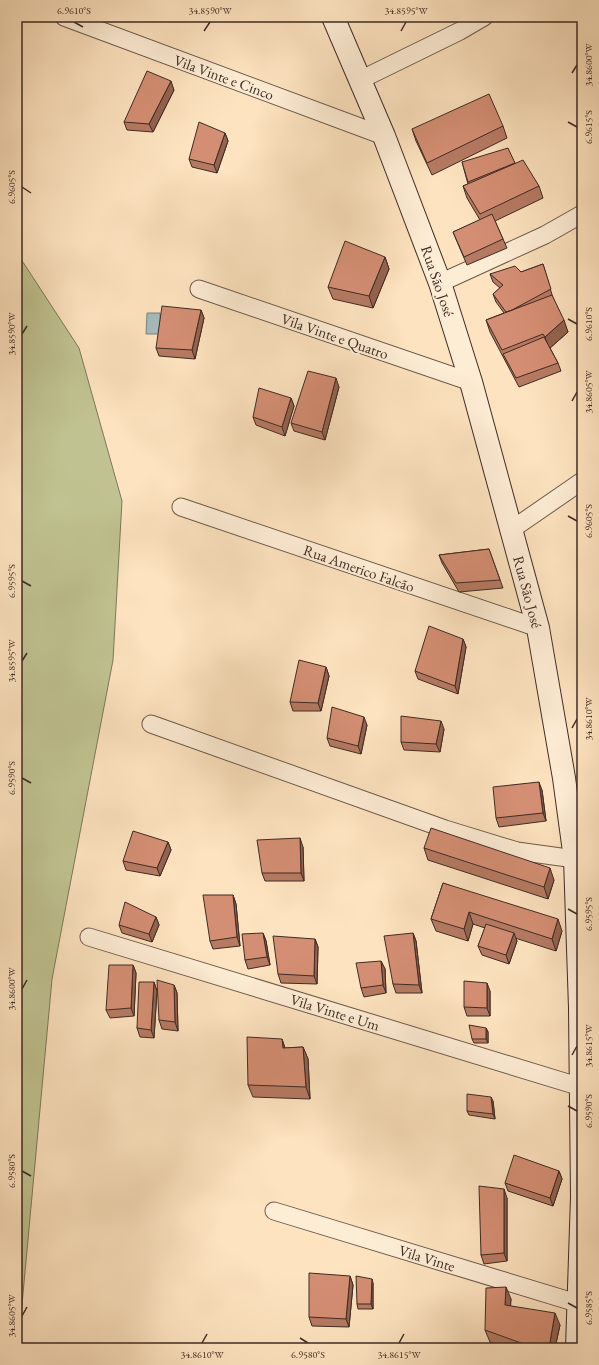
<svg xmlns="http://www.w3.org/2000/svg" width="599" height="1365" viewBox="0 0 599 1365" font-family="'EB Garamond',serif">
  <rect width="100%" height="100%" fill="#fde3bf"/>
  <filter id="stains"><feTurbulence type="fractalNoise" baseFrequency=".005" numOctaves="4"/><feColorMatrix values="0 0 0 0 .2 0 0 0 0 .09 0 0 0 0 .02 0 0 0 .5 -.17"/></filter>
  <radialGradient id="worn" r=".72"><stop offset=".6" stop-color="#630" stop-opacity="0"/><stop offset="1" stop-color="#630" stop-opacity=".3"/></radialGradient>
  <path fill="#c0c391" stroke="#80775a" d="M 17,253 L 79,348 L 122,501 L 113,660 L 52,979 L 18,1348 L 17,1348 Z"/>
  <path fill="#a4bbbc" stroke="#7c817f" d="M 147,313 L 160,313 L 160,334 L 146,334 Z"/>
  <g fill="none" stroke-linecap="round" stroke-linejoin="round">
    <defs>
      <path id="minor" d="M 64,17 L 384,136
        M 360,80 L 460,31 L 484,17
        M 440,283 L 545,235 L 582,214
        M 199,289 L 471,382
        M 181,507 L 538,628
        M 511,530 L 582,481
        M 151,724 L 445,829 L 517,851 L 575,859
        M 89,937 L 581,1087
        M 274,1211 L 580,1304"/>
      <path id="secondary" d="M 333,17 L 384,136 L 440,283 L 471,382 L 538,628 L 564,778 L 575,859 L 580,1008 L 582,1196
        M 577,1348 L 582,1197"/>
    </defs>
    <use href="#minor" stroke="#6e594b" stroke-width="19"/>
    <use href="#secondary" stroke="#3f2b24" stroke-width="24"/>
    <use href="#minor" stroke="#feedd5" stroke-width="17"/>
    <use href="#secondary" stroke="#feedd5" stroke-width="22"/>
  </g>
  <path fill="#b67a63" stroke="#3f2b24" d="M 174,90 L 153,132 L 127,130 L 124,122 Z
    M 503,126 L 507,138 L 432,175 L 416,141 L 412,129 Z
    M 225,133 L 228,141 L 217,173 L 192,167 L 189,159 Z
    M 462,162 L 515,163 L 539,186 L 543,198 L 495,221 L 507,248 L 467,265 L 453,232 L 480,220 L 467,198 L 463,186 L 468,184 Z
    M 385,257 L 389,269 L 373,308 L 333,299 L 328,287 Z
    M 543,264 L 553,298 L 568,332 L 550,348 L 558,363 L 561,371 L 519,387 L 490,332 L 486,320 L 504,313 L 496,302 L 493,294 L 500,288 L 493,282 L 490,274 L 521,272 Z
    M 201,310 L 204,318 L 195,359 L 159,356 L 156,348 Z
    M 339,387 L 325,440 L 294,431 L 291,423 Z
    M 291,398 L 294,406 L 285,436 L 256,425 L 253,417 Z
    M 489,549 L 503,588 L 459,592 L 442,563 L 439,555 Z
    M 463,639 L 466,647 L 458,694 L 418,679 L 415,671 Z
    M 326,667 L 329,676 L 321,711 L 293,711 L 290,702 Z
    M 367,725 L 361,754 L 330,746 L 327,738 Z
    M 444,729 L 440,752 L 404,750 L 401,742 Z
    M 542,790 L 546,821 L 499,827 L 496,818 Z
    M 168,842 L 171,850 L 160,876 L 126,870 L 123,861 Z
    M 303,847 L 304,881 L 265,881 L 262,873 Z
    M 424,848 L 554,880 L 548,899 L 428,860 Z
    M 443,883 L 562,931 L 556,951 L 515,938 L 517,941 L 509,964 L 482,955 L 478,946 L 485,928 L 473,924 L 468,941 L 436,931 L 431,919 Z
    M 233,895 L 236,904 L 240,946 L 213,949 L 210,941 Z
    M 156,917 L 159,925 L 152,942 L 122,933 L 119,925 Z
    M 263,933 L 266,941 L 270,965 L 248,969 L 245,960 Z
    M 413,933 L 416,941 L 422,993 L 396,993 L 393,984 Z
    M 315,939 L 318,947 L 317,984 L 281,983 L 278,974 Z
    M 381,961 L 385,969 L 386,993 L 364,997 L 361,988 Z
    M 133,965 L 136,973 L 134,1016 L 110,1018 L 106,1010 Z
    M 154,982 L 157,991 L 154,1038 L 140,1037 L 137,1028 Z
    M 174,985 L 177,993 L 178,1031 L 162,1029 L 159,1020 Z
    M 490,991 L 490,1016 L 467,1016 L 464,1007 Z
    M 486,1028 L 488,1032 L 488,1043 L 474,1043 L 472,1039 Z
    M 282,1039 L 285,1048 L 303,1047 L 308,1059 L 310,1099 L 253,1097 L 248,1085 Z
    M 493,1101 L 495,1119 L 469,1115 L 467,1111 Z
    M 559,1171 L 562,1179 L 553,1206 L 508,1191 L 505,1183 Z
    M 507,1198 L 507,1261 L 484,1264 L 481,1255 Z
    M 350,1276 L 353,1285 L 349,1327 L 312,1326 L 309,1317 Z
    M 373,1283 L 373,1309 L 358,1309 L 357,1304 Z
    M 511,1299 L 510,1306 L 560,1325 L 555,1348 L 507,1348 L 490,1342 L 485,1330 Z"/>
  <path fill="#946350" stroke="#3f2b24" d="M 171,81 L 174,90 L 153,132 L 149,124 Z
    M 225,133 L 228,141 L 217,173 L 214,165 Z
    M 385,257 L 389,269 L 373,308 L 369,296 Z
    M 201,310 L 204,318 L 195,359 L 192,350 Z
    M 564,320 L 568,332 L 549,349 L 545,337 Z
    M 336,378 L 339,387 L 325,440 L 322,432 Z
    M 291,398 L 294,406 L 285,436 L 282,427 Z
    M 463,639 L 466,647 L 458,694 L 455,686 Z
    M 326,667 L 329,676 L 321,711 L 318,703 Z
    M 364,717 L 367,725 L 361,754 L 358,746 Z
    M 441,721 L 444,729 L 440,752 L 436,744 Z
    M 539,782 L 542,790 L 546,821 L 543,813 Z
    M 300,838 L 303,847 L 304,881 L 301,873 Z
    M 168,842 L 171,850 L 160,876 L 157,868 Z
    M 550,868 L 554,880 L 548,899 L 544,887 Z
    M 233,895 L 236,904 L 240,946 L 237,937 Z
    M 469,912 L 473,924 L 468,941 L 464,929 Z
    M 156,917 L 159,925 L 152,942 L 149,934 Z
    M 558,919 L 562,931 L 556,951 L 552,939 Z
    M 263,933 L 266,941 L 270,965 L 267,957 Z
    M 413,933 L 416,941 L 422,993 L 419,985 Z
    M 514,933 L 517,941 L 509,964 L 506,955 Z
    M 315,939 L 318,947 L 317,984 L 314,976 Z
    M 381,961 L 385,969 L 386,993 L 383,985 Z
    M 133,965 L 136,973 L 134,1016 L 131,1008 Z
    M 154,982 L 157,991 L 154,1038 L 151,1030 Z
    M 487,983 L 490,991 L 490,1016 L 487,1008 Z
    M 174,985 L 177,993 L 178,1031 L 175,1022 Z
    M 486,1028 L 488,1032 L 488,1043 L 486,1039 Z
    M 282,1039 L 286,1051 L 283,1048 Z
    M 303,1047 L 308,1059 L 310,1099 L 306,1087 Z
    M 491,1097 L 493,1101 L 495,1119 L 493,1114 Z
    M 559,1171 L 562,1179 L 553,1206 L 550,1198 Z
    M 504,1189 L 507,1198 L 507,1261 L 504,1253 Z
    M 350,1276 L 353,1285 L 349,1327 L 346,1319 Z
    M 372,1279 L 373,1283 L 373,1309 L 371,1304 Z
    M 506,1287 L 511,1299 L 510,1317 L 505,1305 Z
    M 555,1313 L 560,1325 L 555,1348 L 549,1348 Z"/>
  <path fill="#d48e73" stroke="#3f2b24" d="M 147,71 L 171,81 L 149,124 L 124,122 Z
    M 489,94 L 503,126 L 427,163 L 412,129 Z
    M 199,122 L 225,133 L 214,165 L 189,159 Z
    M 508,148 L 515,163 L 468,182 L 462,162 Z
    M 523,160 L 539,186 L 480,214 L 463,186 Z
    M 492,214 L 503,239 L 464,257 L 453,232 Z
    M 345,241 L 385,257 L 369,296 L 328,287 Z
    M 543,264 L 551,289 L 512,310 L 506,312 L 493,294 L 503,285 L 490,274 L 515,266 L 521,272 Z
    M 552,295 L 564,320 L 545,337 L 543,334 L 502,350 L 486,320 Z
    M 162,306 L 201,310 L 192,350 L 156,348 Z
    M 544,337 L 558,363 L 516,378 L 503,354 Z
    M 308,371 L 336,378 L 322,432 L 291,423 Z
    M 259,388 L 291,398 L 282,427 L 253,417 Z
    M 489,549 L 500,580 L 456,583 L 439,555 Z
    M 429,626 L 463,639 L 455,686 L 415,671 Z
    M 299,660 L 326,667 L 318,703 L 290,702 Z
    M 582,664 L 582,670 L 580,665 Z
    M 332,707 L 364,717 L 358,746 L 327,738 Z
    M 401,716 L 441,721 L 436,744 L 401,742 Z
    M 539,782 L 543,813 L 496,818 L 493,787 Z
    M 431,828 L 550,868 L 544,887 L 424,848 Z
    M 133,831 L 168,842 L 157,868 L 123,861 Z
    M 300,838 L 301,873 L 262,873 L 257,840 Z
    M 443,883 L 558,919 L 552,939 L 469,912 L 464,929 L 431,919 Z
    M 203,895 L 233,895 L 237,937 L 210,941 Z
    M 125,902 L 156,917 L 149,934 L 119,925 Z
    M 486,924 L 514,933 L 506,955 L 478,946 Z
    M 263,933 L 267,957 L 245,960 L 242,934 Z
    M 413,933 L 419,985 L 393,984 L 384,936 Z
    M 273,936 L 315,939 L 314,976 L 278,974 Z
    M 381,961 L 383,985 L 361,988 L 356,963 Z
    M 109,965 L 133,965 L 131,1008 L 106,1010 Z
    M 157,980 L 174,985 L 175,1022 L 159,1020 Z
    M 464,981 L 487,983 L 487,1008 L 464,1007 Z
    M 139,982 L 154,982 L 151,1030 L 137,1028 Z
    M 469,1025 L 486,1028 L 486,1039 L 472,1039 Z
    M 247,1037 L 282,1039 L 283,1048 L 303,1047 L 306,1087 L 248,1085 Z
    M 467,1094 L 491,1097 L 493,1114 L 467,1111 Z
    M 514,1155 L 559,1171 L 550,1198 L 505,1183 Z
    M 479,1186 L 504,1189 L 504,1253 L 481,1255 Z
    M 309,1273 L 350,1276 L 346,1319 L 309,1317 Z
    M 356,1276 L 372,1279 L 371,1304 L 357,1304 Z
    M 506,1287 L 505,1305 L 555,1313 L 549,1348 L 535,1348 L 485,1330 L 486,1288 Z"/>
  <path fill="none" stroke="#3f2b24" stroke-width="1.5" d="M 74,22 L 83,27M 204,31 L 210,22M 401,31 L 406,22M 572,73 L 577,65M 568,122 L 577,127M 22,187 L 31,193M 568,319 L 577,324M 22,334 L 27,326M 572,401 L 577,392M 568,516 L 577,521M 22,581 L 31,586M 22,661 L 27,653M 572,728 L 577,719M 22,778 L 31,783M 568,909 L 577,914M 22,989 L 27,980M 572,1055 L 577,1046M 568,1106 L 577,1111M 22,1171 L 31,1176M 568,1303 L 577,1308M 22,1316 L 27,1307M 300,1338 L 308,1343M 202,1343 L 207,1334M 399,1343 L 404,1334"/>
  <g text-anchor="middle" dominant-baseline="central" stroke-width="4" stroke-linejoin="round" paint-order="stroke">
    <g font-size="15" fill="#3f2b24" stroke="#feedd5">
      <text transform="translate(224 77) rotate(20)">Vila Vinte e Cinco</text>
      <text transform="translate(438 281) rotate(71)">Rua São José</text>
      <text transform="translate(335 336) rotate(19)">Vila Vinte e Quatro</text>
      <text transform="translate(359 568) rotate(19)">Rua Americo Falcão</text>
      <text transform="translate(528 592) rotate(75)">Rua São José</text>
      <text transform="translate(335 1012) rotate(17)">Vila Vinte e Um</text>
      <text transform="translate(427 1258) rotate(17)">Vila Vinte</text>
    </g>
  </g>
  <rect width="599" height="1365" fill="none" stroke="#fde3bf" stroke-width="44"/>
  <rect x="22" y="22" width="555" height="1321" fill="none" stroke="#3f2b24" stroke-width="1.5"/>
  <g font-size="10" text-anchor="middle" fill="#3f2b24">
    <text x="74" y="14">6.9610°S</text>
    <text x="210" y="14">34.8590°W</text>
    <text x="406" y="14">34.8595°W</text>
    <text transform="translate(588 65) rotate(-90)" y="4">34.8600°W</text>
    <text transform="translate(588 127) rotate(-90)" y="4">6.9615°S</text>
    <text transform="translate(11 187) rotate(-90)" y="4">6.9605°S</text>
    <text transform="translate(588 324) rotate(-90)" y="4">6.9610°S</text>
    <text transform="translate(11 334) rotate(-90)" y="4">34.8590°W</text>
    <text transform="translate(588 392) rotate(-90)" y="4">34.8605°W</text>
    <text transform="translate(588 521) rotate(-90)" y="4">6.9605°S</text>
    <text transform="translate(11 581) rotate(-90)" y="4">6.9595°S</text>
    <text transform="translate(11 661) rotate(-90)" y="4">34.8595°W</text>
    <text transform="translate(588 719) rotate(-90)" y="4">34.8610°W</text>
    <text transform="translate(11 778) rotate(-90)" y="4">6.9590°S</text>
    <text transform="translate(588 914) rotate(-90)" y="4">6.9595°S</text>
    <text transform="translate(11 989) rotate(-90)" y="4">34.8600°W</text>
    <text transform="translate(588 1046) rotate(-90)" y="4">34.8615°W</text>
    <text transform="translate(588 1111) rotate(-90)" y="4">6.9590°S</text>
    <text transform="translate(11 1171) rotate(-90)" y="4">6.9580°S</text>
    <text transform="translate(588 1308) rotate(-90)" y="4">6.9585°S</text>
    <text transform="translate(11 1316) rotate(-90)" y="4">34.8605°W</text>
    <text x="202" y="1358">34.8610°W</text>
    <text x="308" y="1358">6.9580°S</text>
    <text x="399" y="1358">34.8615°W</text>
  </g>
  <rect width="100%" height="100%" filter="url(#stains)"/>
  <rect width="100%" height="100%" fill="url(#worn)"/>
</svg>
